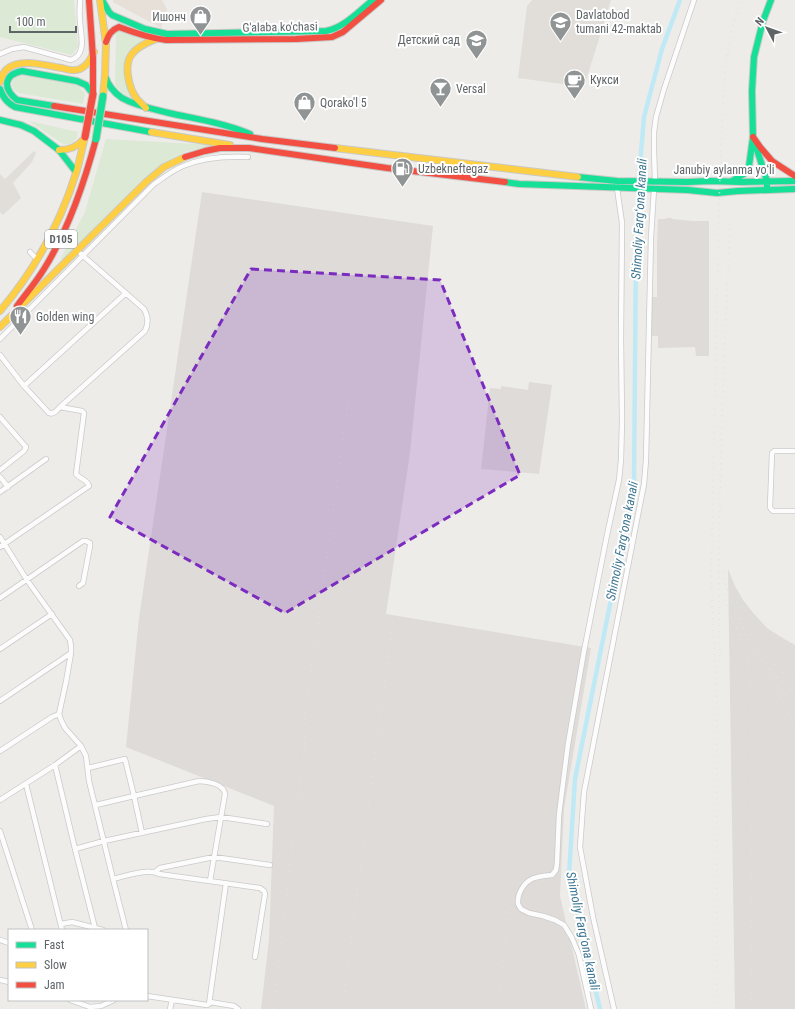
<svg xmlns="http://www.w3.org/2000/svg" width="795" height="1009" viewBox="0 0 795 1009" font-family="'Roboto Condensed',sans-serif">
  <rect width="100%" height="100%" fill="#eeece9"/>
  <path fill="#e7e0d8" d="M 113,0 L 162,0 L 167,9 L 161,28 L 113,2 Z"/>
  <path fill="#dedbd9" d="M 202,192 L 433,226 L 410,453 L 386,614 L 591,648 L 564,809 L 560,896 L 586,1009 L 261,1009 L 269,939 L 274,806 L 126,747 L 139,618 Z
    M 666,218 L 672,218 L 672,219 L 692,221 L 709,221 L 709,356 L 696,356 L 695,347 L 658,348 L 658,336 L 652,336 L 652,297 L 657,297 L 657,248 L 658,219 L 666,219 Z
    M 529,382 L 552,385 L 539,474 L 481,469 L 490,388 L 501,389 L 501,386 L 528,390 Z
    M 728,569 L 735,586 L 743,600 L 754,614 L 767,628 L 781,637 L 795,645 L 795,1009 L 735,1009 Z"/>
  <path fill="#e1ded9" d="M 532,0 L 611,0 L 584,87 L 518,78 L 527,6 Z
    M 34,151 L 36,153 L 32,162 L 13,183 L 21,198 L 3,215 L 0,212 L 0,174 L 5,179 Z"/>
  <path fill="#dbe9d5" d="M 0,0 L 74,0 L 78,47 L 72,55 L 0,37 Z
    M 122,29 L 145,40 C 139,44 133,47 129,51 C 123,58 123,73 125,82 C 127,87 130,93 133,99 C 126,95 120,92 115,85 L 116,31 Z
    M 22,75 L 69,82 L 78,86 L 85,93 L 83,104 L 19,93 L 14,90 L 12,86 C 12,79 16,76 22,75 Z
    M 29,121 L 78,132 C 77,141 72,146 63,144 Z
    M 106,139 L 215,145 L 184,152 L 162,164 L 142,180 L 63,260 L 61,258 L 85,212 Z"/>
  <g fill="none" stroke-linecap="round" stroke-linejoin="round">
    <path stroke="#c0e9f6" stroke-width="4.5" d="M 600,1009 L 569,875 L 575,779 L 634,485 L 636,249 L 640,165 L 644,117 L 662,49 L 680,0"/>
    <defs>
      <path id="street" d="M 0,54 L 12,49 L 24,47 L 71,60 C 88,54 80,33 80,20 C 79,13 80,6 80,0
        M 655,181 L 654,151 L 654,132 L 656,117 L 664,89 L 694,0
        M 30,252 L 37,259
        M 0,339 L 154,184 C 163,178 173,170 183,166 C 204,157 226,156 248,157
        M 0,355 L 24,386 L 49,413 C 54,415 57,410 60,407 L 145,331 C 149,323 148,316 144,309 L 81,254
        M 24,386 L 126,293
        M 0,417 L 26,447 L 24,451 L 0,470
        M 795,451 L 774,451 L 772,453 L 770,507 L 771,509 L 773,511 L 795,511
        M 0,477 L 8,487
        M 0,492 L 46,459
        M 0,537 L 27,580 L 70,640 L 71,647 L 71,653 L 66,682 L 59,714 L 61,720 L 65,728 L 81,746 L 86,756 L 89,781 L 113,879 L 126,930
        M 0,547 L 89,486 C 88,480 80,479 76,474 L 84,413 L 82,411 L 60,407
        M 0,598 L 83,541 L 86,541 L 90,543 L 90,546 L 83,583 L 79,586
        M 0,649 L 52,614
        M 0,701 L 71,653
        M 0,751 L 52,717 L 59,714
        M 55,765 L 75,849 L 95,928
        M 88,768 L 125,759 L 134,796 L 199,781 C 207,781 224,784 225,794 L 210,881
        M 26,784 L 62,930
        M 0,800 L 55,765 L 81,746
        M 96,805 L 134,796 L 142,833
        M 0,831 L 32,930
        M 75,849 L 104,841 L 206,819 L 221,817 L 267,824
        M 155,872 L 160,868 L 214,857 L 270,865
        M 113,879 C 125,876 148,868 159,874 L 260,888 L 264,891 L 265,894 L 255,957
        M 61,924 L 72,922 L 103,930
        M 0,940 L 9,943
        M 0,980 L 9,982
        M 147,996 L 207,1005 L 209,1004 L 226,883
        M 70,1000 L 90,1007 L 101,1006 L 114,1000
        M 210,1002 L 234,1006 L 238,1009
        M 170,1009 L 172,1000
        M 591,1009 L 579,955 L 572,938 L 564,925 L 555,920 L 543,916 L 529,913 L 521,909 C 520,907 518,905 518,903 C 517,895 523,884 530,880 C 536,876 545,876 552,875 L 556,870 L 557,863 L 559,815 L 568,744 L 584,651 L 607,535 L 619,480 L 621,460 L 622,421 L 621,338 L 622,223 L 617,188
        M 614,1009 L 593,917 L 580,847 L 584,792 L 644,484 L 646,460 L 651,237 L 654,189"/>
      <path id="fast" d="M 102,0 L 109,12 L 112,15 L 145,29 L 167,34 L 326,31 C 344,28 359,11 373,0
        M 105,76 C 108,85 113,92 122,98 C 136,106 153,109 169,113 C 196,119 224,123 250,134
        M 0,89 C 3,98 7,103 15,107 L 151,132
        M 54,106 L 17,100 C 3,89 3,75 22,71 L 77,81 L 86,85 L 93,94
        M 0,120 L 21,125 L 34,131 L 59,150 L 76,172
        M 578,177 L 617,181 L 687,182 L 711,181 L 742,182 L 795,181
        M 732,181 L 744,174 L 749,166 L 753,137
        M 505,182 L 519,184 L 688,190 L 717,193 L 738,191 L 795,189
        M 767,190 L 767,181 L 753,137 L 752,91 L 754,57 L 763,21 L 771,0"/>
      <path id="slow" d="M 100,0 L 106,44 L 105,76 L 103,96
        M 0,82 C 2,77 3,72 7,69 C 21,57 47,66 62,68 C 68,70 75,71 80,69 C 87,66 91,59 94,52
        M 146,108 C 143,105 140,102 137,99 C 129,89 123,65 132,54 C 138,46 147,43 156,39
        M 151,132 L 230,145
        M 335,148 L 578,177
        M 59,150 C 70,150 77,147 84,139
        M 0,311 C 35,270 61,222 77,170 C 80,159 82,148 85,137
        M 0,327 L 146,182 L 164,167 L 185,157"/>
      <path id="jam" d="M 89,0 L 93,58 L 93,93
        M 106,42 C 108,35 111,30 119,27 C 135,33 149,38 166,40 L 296,39 L 332,37 L 343,32 L 381,0
        M 54,106 L 262,139 L 335,148
        M 753,137 L 760,147 L 772,161 L 795,176
        M 185,157 L 205,151 L 220,148 L 249,148 L 387,168 L 505,182
        M 17,306 C 26,294 36,282 44,269 C 69,229 84,184 96,139"/>
    </defs>
    <use href="#street" stroke="#cacaca" stroke-width="6"/>
    <use href="#fast" stroke="#c8c9c8" stroke-width="8"/>
    <use href="#slow" stroke="#c8c9c8" stroke-width="8"/>
    <use href="#jam" stroke="#c8c9c8" stroke-width="8"/>
    <use href="#street" stroke="#fcfcfc" stroke-width="4.5"/>
    <use href="#fast" stroke="#16e098" stroke-width="6"/>
    <use href="#slow" stroke="#ffcf43" stroke-width="6"/>
    <use href="#jam" stroke="#f24e42" stroke-width="6"/>
    <path stroke="#e3e3e2" stroke-width="1.5" stroke-dasharray="1 5" stroke-linecap="butt" d="M 723,572 C 725,584 729,594 733,605 C 745,638 763,672 795,690
      M 722,594 L 725,603 L 737,630
      M 732,598 C 751,618 770,635 795,647
      M 736,628 L 745,650 L 748,666 L 752,700 L 751,999
      M 765,656 L 781,671 L 795,682
      M 720,662 L 719,553 L 722,412 L 730,224
      M 765,672 L 795,705
      M 778,691 L 787,709 L 795,730
      M 304,749 L 305,715 L 349,396
      M 273,1009 L 305,745
      M 342,1009 L 393,619
      M 496,1009 L 512,899
      M 717,1009 L 717,701 L 712,605 L 711,574 L 719,206 C 720,177 721,149 722,120 C 724,79 727,40 740,0"/>
    <defs>
      <path id="fast-bridge" d="M 96,139 L 103,96"/>
      <path id="jam-bridge" d="M 85,137 L 93,94"/>
    </defs>
    <use href="#fast-bridge" stroke="#d5c7b9" stroke-width="9" stroke-linecap="butt"/>
    <use href="#jam-bridge" stroke="#d5c7b9" stroke-width="9" stroke-linecap="butt"/>
    <use href="#fast-bridge" stroke="#16e098" stroke-width="7"/>
    <use href="#jam-bridge" stroke="#f24e42" stroke-width="7"/>
  </g>
  <path fill="#7b2cbf" fill-opacity="0.2" stroke="#7b2cbf" stroke-width="3" stroke-dasharray="8 5" stroke-linejoin="round" d="M 251,269 L 440,280 L 520,475 L 285,613 L 110,517 Z"/>
  <defs>
    <symbol id="shop-pin" viewBox="-11 -11 22 30"><path d="M0 17L-7.5 6A9.5 9.5 0 1 1 7.5 6Z" fill="#919494" stroke="#fff"/><path d="M-5-2.5h2.3a2.7 3.5 0 0 1 5.4 0H5L5.5 6h-11ZM-1.5-2.5h3a1.5 2.3 0 0 0-3 0Z" fill="#fff"/></symbol>
    <symbol id="school-pin" viewBox="-11 -11 22 30"><path d="M0 17L-7.5 6A9.5 9.5 0 1 1 7.5 6Z" fill="#919494" stroke="#fff"/><path d="M0-5L7-2L0 1L-7-2ZM-4 1L0 2.5L4 1V4Q0 6-4 4Z" fill="#fff"/></symbol>
    <symbol id="cafe-pin" viewBox="-11 -11 22 30"><path d="M0 17L-7.5 6A9.5 9.5 0 1 1 7.5 6Z" fill="#919494" stroke="#fff"/><path d="M-5.5-4.5H6V0H3Q3 3.5 0 3.5H-2.5Q-5.5 3.5-5.5 0ZM3-3.2v2h1.7v-2ZM-6 4.5H4V6H-6Z" fill="#fff"/></symbol>
    <symbol id="bar-pin" viewBox="-11 -11 22 30"><path d="M0 17L-7.5 6A9.5 9.5 0 1 1 7.5 6Z" fill="#919494" stroke="#fff"/><path d="M-6-5H6L.8 .8V4.5H3.5V6h-7V4.5H-.8V.8Z" fill="#fff"/></symbol>
    <symbol id="fuel-pin" viewBox="-11 -11 22 30"><path d="M0 17L-7.5 6A9.5 9.5 0 1 1 7.5 6Z" fill="#919494" stroke="#fff"/><path d="M-5.5-6h7V0h2V4h1.3V-2.5L3-4.5l.8-.8L6-3V5H2.5V1h-1V6h-7ZM-4.2-4.7v3.2H.2V-4.7Z" fill="#fff"/></symbol>
    <symbol id="restaurant-pin" viewBox="-11 -11 22 30"><path d="M0 17L-7.5 6A9.5 9.5 0 1 1 7.5 6Z" fill="#919494" stroke="#fff"/><path d="M-5-6h1v4h1v-4h1v4h1v-4h1v5L-1.5 .5V6h-2V.5L-5-1ZM5-6V6H3V1.5H1.5Q1.5-4 5-6Z" fill="#fff"/></symbol>
  </defs>
  <g fill-rule="evenodd">
    <use href="#shop-pin" x="188" y="4" width="25" height="34"/>
    <use href="#school-pin" x="548" y="10" width="25" height="34"/>
    <use href="#school-pin" x="464" y="28" width="25" height="34"/>
    <use href="#cafe-pin" x="562" y="68" width="25" height="34"/>
    <use href="#bar-pin" x="428" y="76" width="25" height="34"/>
    <use href="#shop-pin" x="292" y="90" width="25" height="34"/>
    <use href="#fuel-pin" x="390" y="156" width="25" height="34"/>
    <use href="#restaurant-pin" x="8" y="304" width="25" height="34"/>
  </g>
  <g text-anchor="middle" dominant-baseline="central" stroke-width="4" stroke-linejoin="round" paint-order="stroke">
    <rect fill="#fff" stroke="#8f9295" stroke-width="1" x="45" y="230" width="32" height="18" rx="3"/>
    <g font-size="11" font-weight="bold" fill="#5f6467">
      <text x="61" y="239">D105</text>
    </g>
    <g font-size="12" fill="#5f6467" stroke="#fff" text-anchor="start">
      <text x="576" y="15">Davlatobod<tspan x="576" dy="14">tumani 42-maktab</tspan></text>
      <text x="186" y="17" text-anchor="end">Ишонч</text>
      <text x="460" y="40" text-anchor="end">Детский сад</text>
      <text x="590" y="80">Кукси</text>
      <text x="456" y="89">Versal</text>
      <text x="320" y="103">Qorako'l 5</text>
      <text x="418" y="169">Uzbekneftegaz</text>
      <text x="36" y="317">Golden wing</text>
    </g>
    <g font-size="12" fill="#5f6467" stroke="#fff">
      <text transform="translate(280 27) rotate(-1)">G'alaba ko'chasi</text>
      <text x="724" y="170">Janubiy aylanma yoʻli</text>
    </g>
    <g font-size="13" font-style="italic" fill="#407893" stroke="#fff">
      <text transform="translate(639 219) rotate(-87)">Shimoliy Fargʻona kanali</text>
      <text transform="translate(622 541) rotate(-79)">Shimoliy Fargʻona kanali</text>
      <text transform="translate(583 931) rotate(78)">Shimoliy Fargʻona kanali</text>
    </g>
  </g>
  <rect x="8" y="929" width="140" height="72" fill="#ffffff" stroke="#bfc1c2"/>
  <rect x="16" y="942" width="20" height="6" fill="#16e098" stroke="#bfc1c2"/>
  <text x="44" y="949" font-size="12" fill="#5f6467">Fast</text>
  <rect x="16" y="962" width="20" height="6" fill="#ffcf43" stroke="#bfc1c2"/>
  <text x="44" y="969" font-size="12" fill="#5f6467">Slow</text>
  <rect x="16" y="982" width="20" height="6" fill="#f24e42" stroke="#bfc1c2"/>
  <text x="44" y="989" font-size="12" fill="#5f6467">Jam</text>
  <g transform="translate(767 28) rotate(311)" stroke="#ffffff" stroke-width="3" paint-order="stroke">
  <path d="M0-3L7 15L0 10L-7 15Z" fill="#5f6467"/>
  <text y="-6" font-size="11" font-weight="bold" text-anchor="middle" fill="#5f6467">N</text>
  </g>
  <path d="M10 26v6h66v-6" fill="none" stroke="#5f6467" stroke-width="2"/>
  <text x="16" y="26" font-size="12" fill="#5f6467" stroke="#ffffff" stroke-width="3" paint-order="stroke">100 m</text>
</svg>
